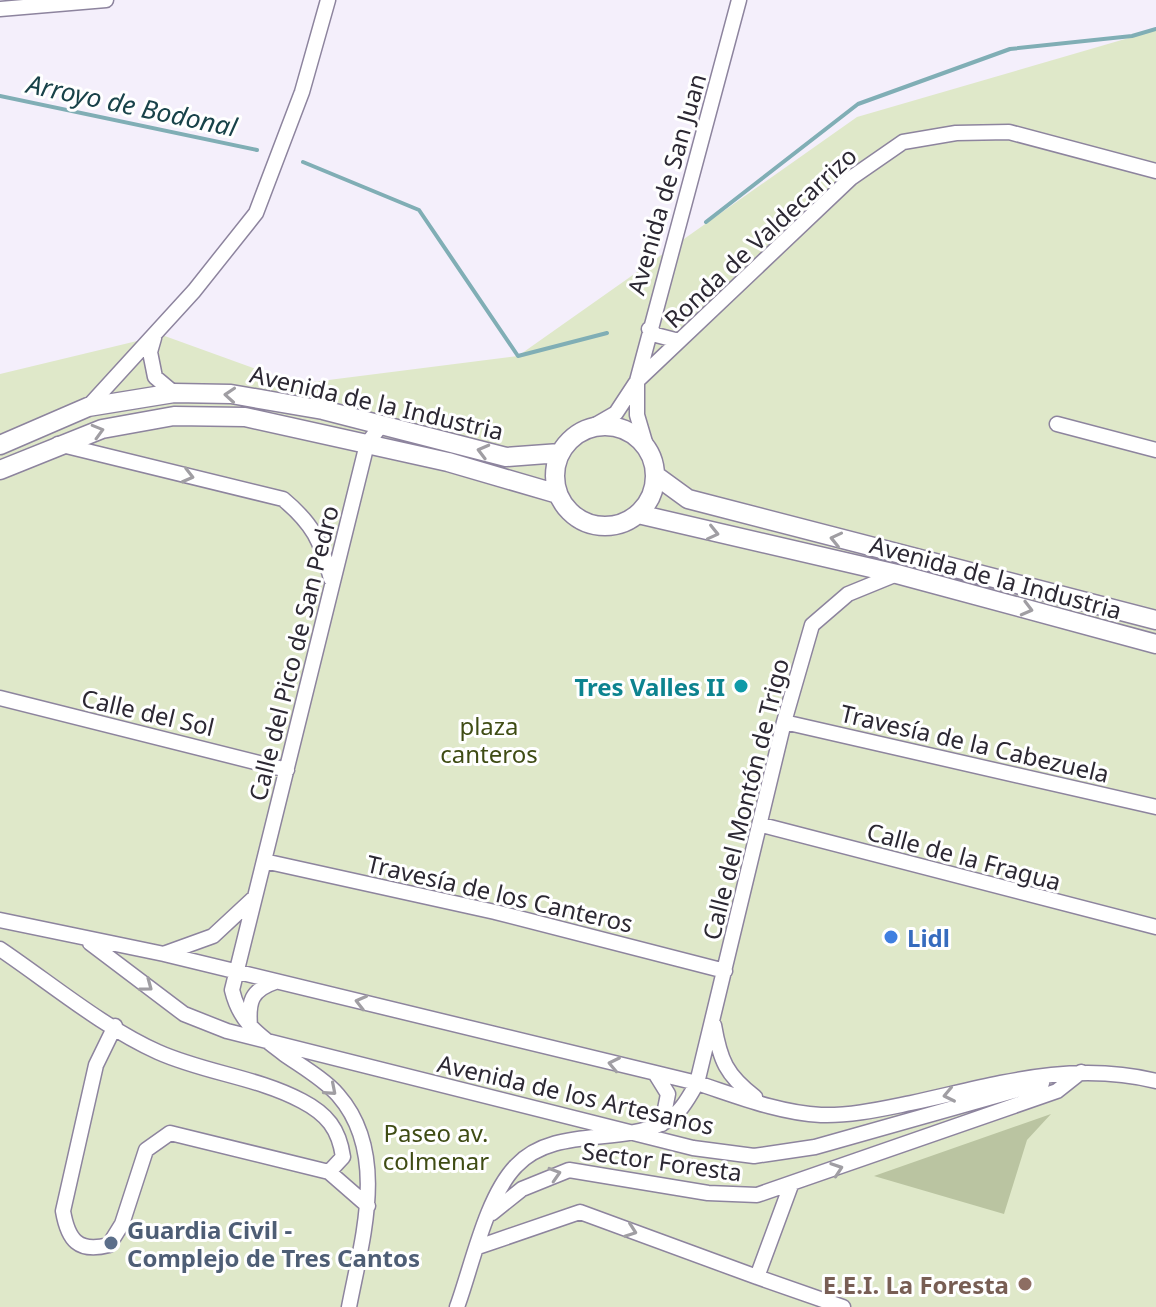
<svg xmlns="http://www.w3.org/2000/svg" width="1156" height="1307" viewBox="0 0 1156 1307" font-family="'Noto Sans',sans-serif">
  <rect width="100%" height="100%" fill="#f4effb"/>
  <path fill="#dfe8c9" d="M 1156,30 L 1156,1307 L 0,1307 L 0,374 L 162,335 L 297,384 L 518,356 L 857,117 Z"/>
  <path fill="#bac4a1" d="M 1051,1114 L 1027,1140 L 1004,1214 L 874,1176 Z"/>
  <g fill="none" stroke-linecap="round" stroke-linejoin="round">
    <path stroke="#80aeb5" stroke-width="4" d="M 0,96 L 257,150
      M 303,162 L 419,210 L 518,356 L 607,333
      M 706,222 L 858,104 L 1010,49 L 1132,36 L 1156,29"/>
    <defs>
      <path id="minor" d="M 0,9 L 106,0
        M 649,329 L 656,335 L 679,341
        M 154,338 L 150,352 L 155,377 L 174,393
        M 88,407 L 194,291 L 256,213 L 302,92 L 328,0
        M 1057,424 L 1156,450
        M 590,428 L 616,413 L 637,381 L 851,178 L 903,142 L 956,133 L 1009,132 L 1156,171
        M 58,444 L 283,499 C 313,524 321,541 331,579
        M 647,449 L 637,415 L 637,381 L 739,0
        M 0,698 L 287,770
        M 784,722 L 1156,807
        M 762,825 L 1156,927
        M 264,861 L 495,912 L 725,971
        M 0,920 L 164,954 L 697,1083 C 737,1096 779,1113 821,1115 C 851,1116 881,1109 911,1103 C 995,1085 1070,1060 1156,1081
        M 90,943 L 184,1014 L 227,1031 L 693,1148 L 754,1156 L 815,1147 L 1042,1083
        M 0,949 C 49,982 104,1028 158,1052 C 205,1073 257,1077 302,1101 C 327,1114 339,1129 343,1157 L 329,1172
        M 166,953 L 213,936 L 255,897
        M 714,1025 C 720,1060 726,1075 755,1097
        M 115,1026 L 96,1065 L 63,1211 C 68,1240 78,1253 109,1245 L 122,1224 L 146,1150 L 170,1133 L 329,1172 L 368,1206
        M 250,1026 C 248,1002 251,990 275,982
        M 655,1073 L 668,1094 L 662,1124
        M 492,1213 L 522,1189 L 569,1170 L 708,1193 L 757,1195 L 1057,1091 L 1081,1072
        M 478,1247 L 580,1212 L 757,1277 L 791,1185
        M 757,1277 L 843,1307
        M 349,1307 C 362,1239 389,1153 338,1095 C 324,1079 301,1066 284,1054 C 258,1034 240,1023 232,990 L 367,444 L 382,424
        M 457,1307 C 472,1266 486,1197 516,1166 C 552,1127 617,1144 661,1124 C 679,1116 688,1099 697,1083 L 784,722 L 812,625 L 848,594 L 897,574"/>
      <path id="tertiary" d="M555 476a50 50 0 1 1 100 0a50 50 0 1 1-100 0Z
        M 0,445 L 88,407 L 174,393 L 231,394 L 323,410 L 506,457 L 560,453
        M 0,470 L 102,429 L 174,416 L 245,417 L 448,462 L 558,494
        M 655,475 L 688,499 L 1156,620
        M 638,514 L 897,574 L 1156,644"/>
    </defs>
    <use href="#minor" stroke="#8d849e" stroke-width="17"/>
    <use href="#tertiary" stroke="#8d849e" stroke-width="21"/>
    <use href="#minor" stroke="#fff" stroke-width="14"/>
    <use href="#tertiary" stroke="#fff" stroke-width="18"/>
  </g>
  <defs><path id="oneway-chevron" d="M-2-3.5L2.5 0L-2 3.5" fill="none" stroke-width="1.6" stroke-linecap="round" stroke-linejoin="round" transform="scale(2)"/></defs>
  <g stroke="#a09ea3">
    <use href="#oneway-chevron" transform="translate(230 395) rotate(-176)"/>
    <use href="#oneway-chevron" transform="translate(98 431) rotate(-16)"/>
    <use href="#oneway-chevron" transform="translate(483 451) rotate(-165)"/>
    <use href="#oneway-chevron" transform="translate(188 476) rotate(14)"/>
    <use href="#oneway-chevron" transform="translate(713 533) rotate(13)"/>
    <use href="#oneway-chevron" transform="translate(836 539) rotate(-167)"/>
    <use href="#oneway-chevron" transform="translate(1027 609) rotate(15)"/>
    <use href="#oneway-chevron" transform="translate(147 986) rotate(37)"/>
    <use href="#oneway-chevron" transform="translate(361 1002) rotate(-166)"/>
    <use href="#oneway-chevron" transform="translate(614 1064) rotate(-168)"/>
    <use href="#oneway-chevron" transform="translate(331 1090) rotate(41)"/>
    <use href="#oneway-chevron" transform="translate(949 1095) rotate(168)"/>
    <use href="#oneway-chevron" transform="translate(837 1169) rotate(-19)"/>
    <use href="#oneway-chevron" transform="translate(555 1174) rotate(-17)"/>
    <use href="#oneway-chevron" transform="translate(631 1231) rotate(20)"/>
  </g>
  <circle fill="#0f9aa8" stroke="#fff" stroke-width="3" cx="741" cy="686" r="8"/>
  <circle fill="#3f7fe0" stroke="#fff" stroke-width="3" cx="891" cy="937" r="8"/>
  <circle fill="#5c6f8a" stroke="#fff" stroke-width="3" cx="111" cy="1243" r="8"/>
  <circle fill="#8d6e63" stroke="#fff" stroke-width="3" cx="1025" cy="1284" r="8"/>
  <g text-anchor="middle" dominant-baseline="central" stroke-width="6" stroke-linejoin="round" paint-order="stroke">
    <g font-size="24" fill="#2c2833" stroke="#fff">
      <text transform="translate(666 184) rotate(-74)">Avenida de San Juan</text>
      <text transform="translate(760 237) rotate(-43)">Ronda de Valdecarrizo</text>
      <text transform="translate(377 402) rotate(13)">Avenida de la Industria</text>
      <text transform="translate(996 577) rotate(15)">Avenida de la Industria</text>
      <text transform="translate(293 653) rotate(-76)">Calle del Pico de San Pedro</text>
      <text transform="translate(148 712) rotate(13)">Calle del Sol</text>
      <text transform="translate(975 743) rotate(13)">Travesía de la Cabezuela</text>
      <text transform="translate(745 799) rotate(-76)">Calle del Montón de Trigo</text>
      <text transform="translate(964 856) rotate(15)">Calle de la Fragua</text>
      <text transform="translate(500 893) rotate(13)">Travesía de los Canteros</text>
      <text transform="translate(576 1094) rotate(13)">Avenida de los Artesanos</text>
      <text transform="translate(662 1161) rotate(8)">Sector Foresta</text>
    </g>
    <g font-size="24" font-weight="bold" fill="#0d838f" stroke="#fff" text-anchor="end">
      <text x="725" y="686">Tres Valles II</text>
    </g>
    <g font-size="24" fill="#3f4c14" stroke="#fff">
      <text x="489" y="725">plaza<tspan x="489" dy="28">canteros</tspan></text>
      <text x="436" y="1132">Paseo av.<tspan x="436" dy="28">colmenar</tspan></text>
    </g>
    <g font-size="24" font-weight="bold" fill="#366cbe" stroke="#fff" text-anchor="start">
      <text x="907" y="937">Lidl</text>
    </g>
    <g font-size="24" font-weight="bold" fill="#4e5e75" stroke="#fff" text-anchor="start">
      <text x="127" y="1229">Guardia Civil -<tspan x="127" dy="28">Complejo de Tres Cantos</tspan></text>
    </g>
    <g font-size="24" font-weight="bold" fill="#785e54" stroke="#fff" text-anchor="end">
      <text x="1009" y="1284">E.E.I. La Foresta</text>
    </g>
    <g font-size="26" font-style="italic" fill="#184249" stroke="#fff">
      <text transform="translate(132 105) rotate(12)">Arroyo de Bodonal</text>
    </g>
  </g>
</svg>
